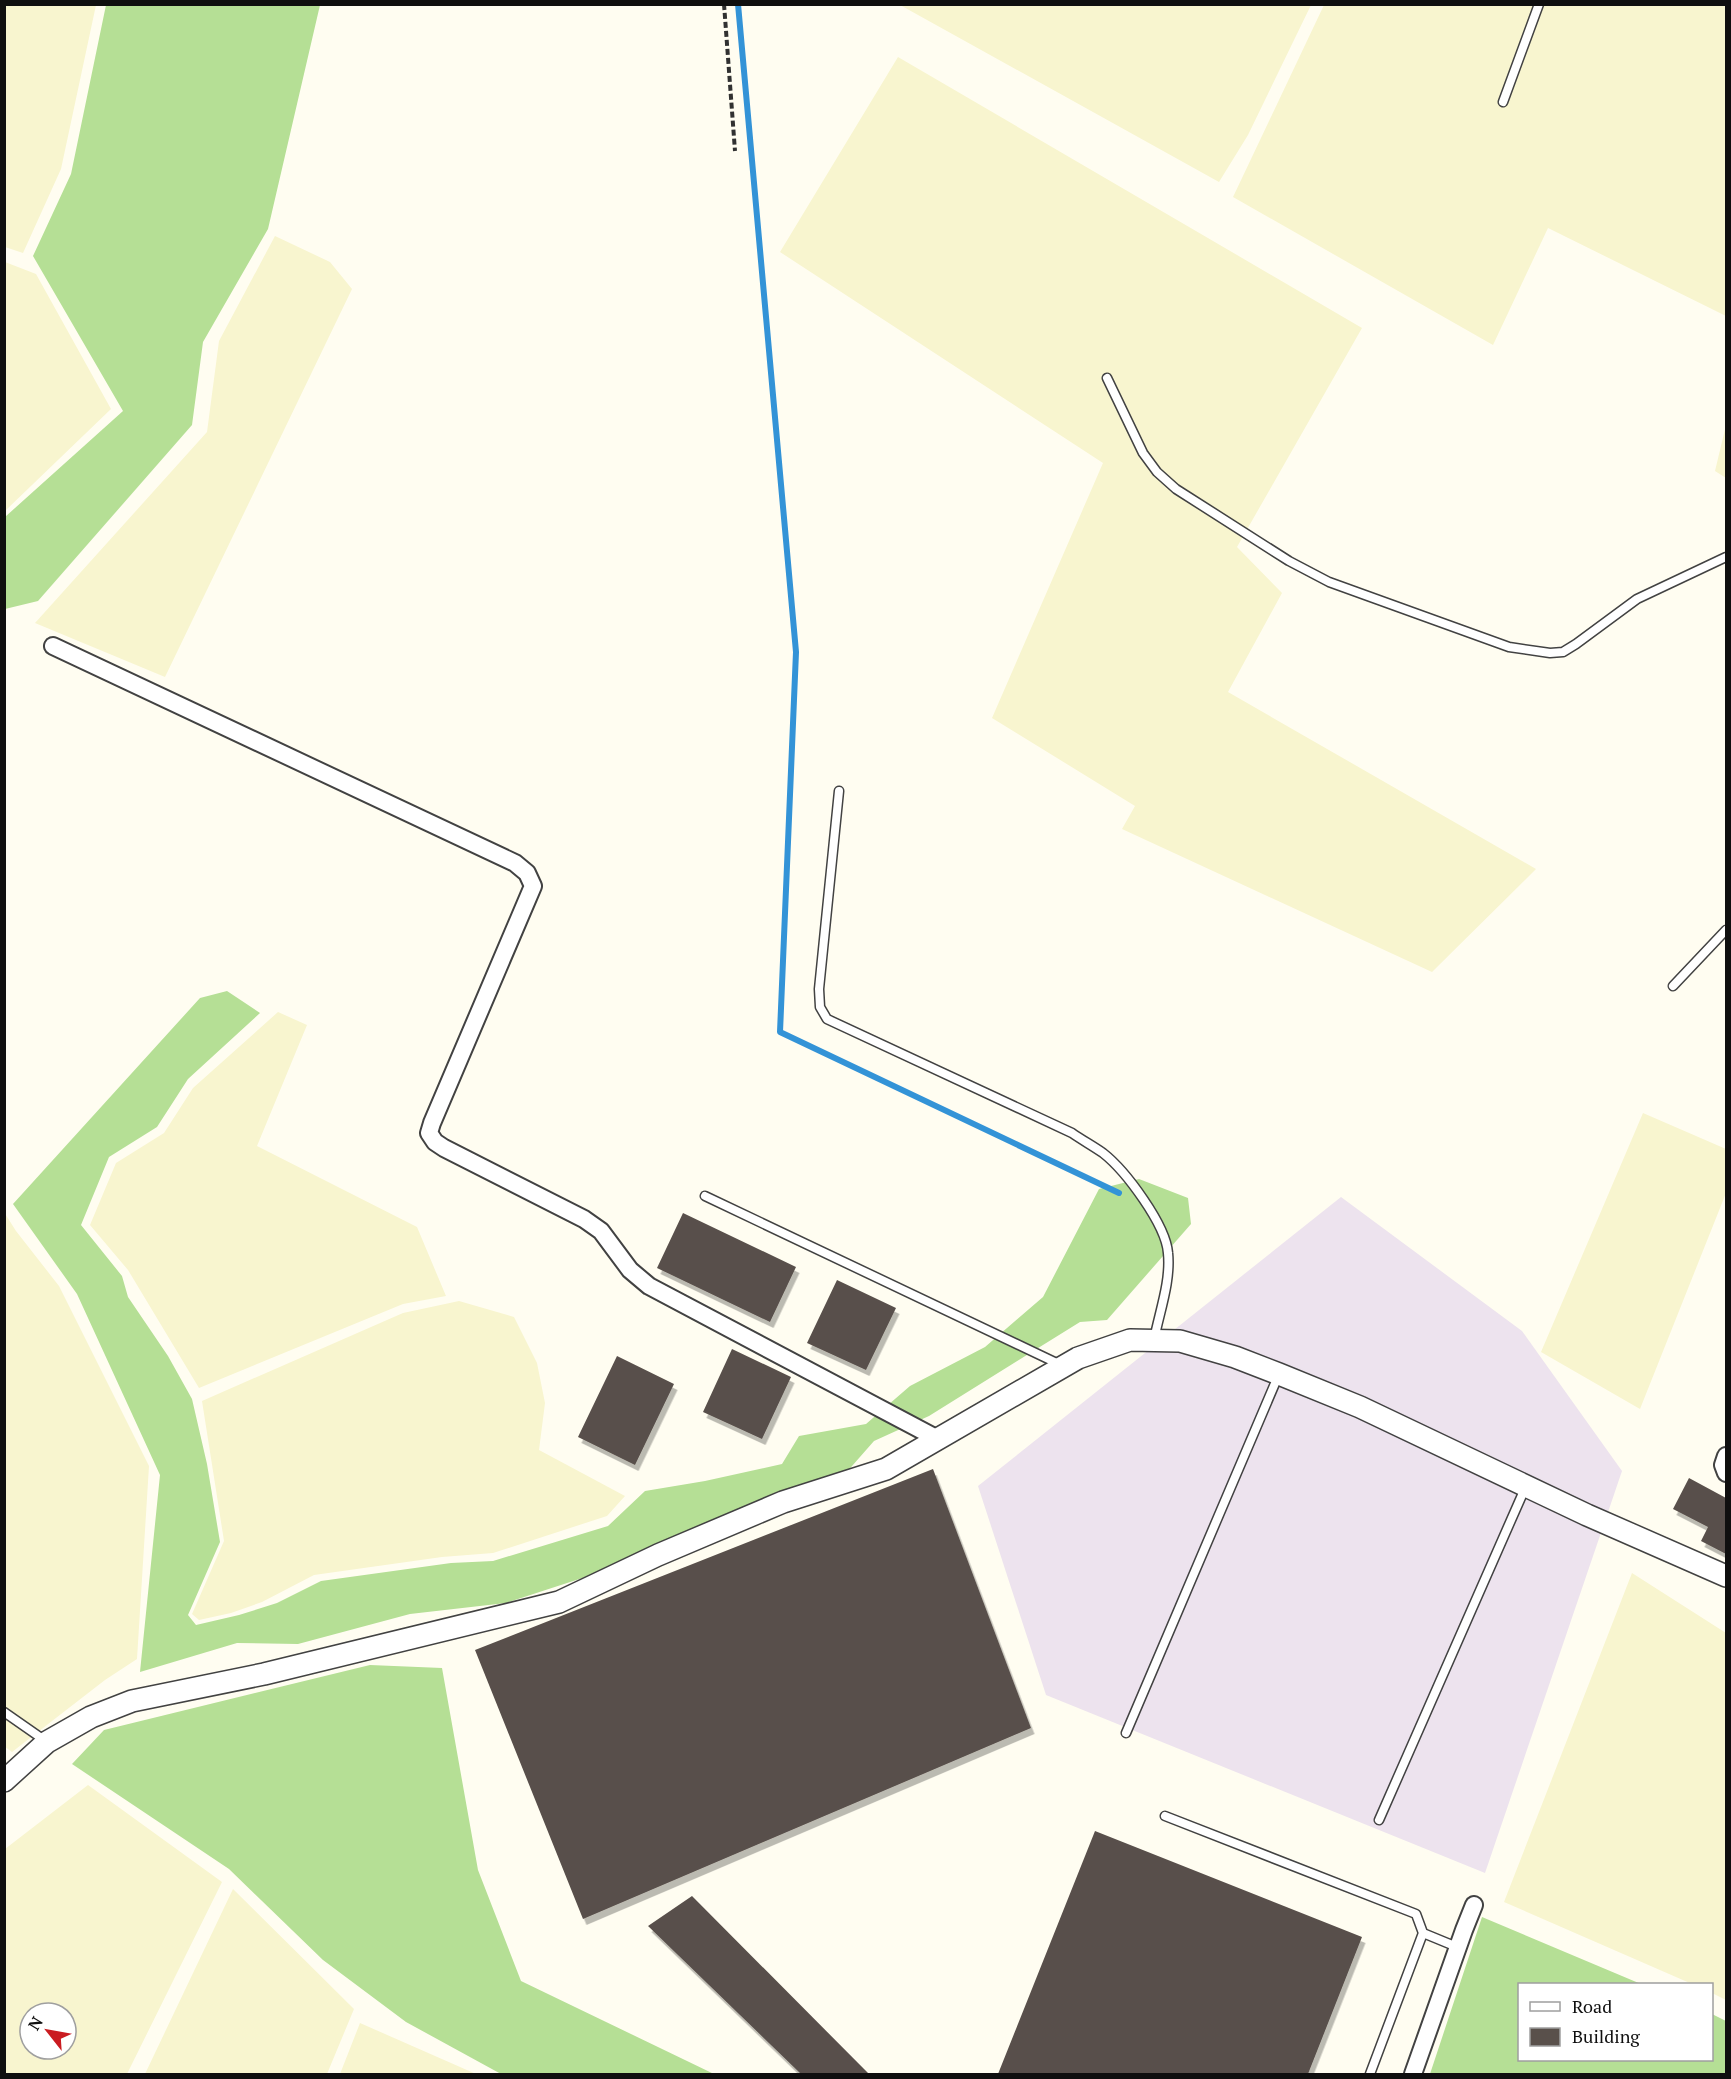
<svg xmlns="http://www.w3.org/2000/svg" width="1731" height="2079" viewBox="0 0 1731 2079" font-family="'PT Serif',serif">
  <defs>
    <filter id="shadow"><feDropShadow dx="3.5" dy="6" stdDeviation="0" flood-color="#0004"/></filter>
  </defs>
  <rect width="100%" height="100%" fill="#fffdf1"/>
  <path fill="#ede3ee" d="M 1341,1197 L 1522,1331 L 1622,1471 L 1485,1873 L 1046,1695 L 978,1486 Z"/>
  <path fill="#f8f5cf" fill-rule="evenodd" d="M 5,4 L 96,5 L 61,169 L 23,253 L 5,247 Z
    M 900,5 L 1311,5 L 1248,135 L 1219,182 Z
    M 1324,5 L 1726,5 L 1726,316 L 1548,228 L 1493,345 L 1233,197 Z
    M 898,57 L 1362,328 L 1237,547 L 1282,593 L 1228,692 L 1536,869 L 1432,972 L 1122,829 L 1135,806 L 992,718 L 1103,463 L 780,252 Z
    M 275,236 L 330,262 L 352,289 L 165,677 L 35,623 L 207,432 L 219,341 Z
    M 5,262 L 36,274 L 111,409 L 5,511 Z
    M 1726,425 L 1726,478 L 1715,471 Z
    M 278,1012 L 307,1025 L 257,1146 L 417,1227 L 446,1296 L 403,1304 L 199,1388 L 128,1270 L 90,1225 L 116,1163 L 164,1133 L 193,1088 Z
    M 1643,1113 L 1726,1149 L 1726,1193 L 1640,1409 L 1541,1352 Z
    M 4,1212 L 16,1231 L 59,1286 L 149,1466 L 137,1659 L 105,1680 L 12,1752 L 4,1746 Z
    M 459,1301 L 514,1317 L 537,1363 L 545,1403 L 539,1450 L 625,1496 L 607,1516 L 493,1553 L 442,1557 L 314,1575 L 262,1602 L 231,1613 L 199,1620 L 192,1614 L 224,1541 L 202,1401 L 403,1313 Z
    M 1632,1573 L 1726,1633 L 1726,2000 L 1712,1993 L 1712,1984 L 1692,1984 L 1504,1902 Z
    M 88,1785 L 222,1882 L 127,2074 L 5,2074 L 5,1849 ZM 30,2013 L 66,2013 L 66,2049 L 30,2049 Z
    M 233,1889 L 354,2009 L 327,2074 L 145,2074 Z
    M 360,2023 L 476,2074 L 340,2074 Z"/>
  <path fill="#b5df95" d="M 106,5 L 320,5 L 268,229 L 203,342 L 192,425 L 38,601 L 5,609 L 5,517 L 123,411 L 33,256 L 71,174 Z
    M 227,991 L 260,1013 L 188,1079 L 157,1127 L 109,1157 L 81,1225 L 122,1276 L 128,1297 L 168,1356 L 192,1399 L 207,1464 L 220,1542 L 188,1615 L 196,1625 L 239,1615 L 277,1603 L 321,1581 L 451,1563 L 493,1561 L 608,1526 L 645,1491 L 705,1481 L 782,1464 L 799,1436 L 866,1424 L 910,1386 L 985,1347 L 1043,1297 L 1099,1189 L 1139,1179 L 1188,1198 L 1191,1224 L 1107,1320 L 1080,1322 L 929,1416 L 874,1441 L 845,1474 L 607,1570 L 506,1603 L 410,1614 L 298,1644 L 237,1643 L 140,1672 L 160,1475 L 77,1294 L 13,1204 L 200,998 Z
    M 370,1665 L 442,1668 L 478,1870 L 521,1981 L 714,2074 L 501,2074 L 406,2022 L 323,1960 L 229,1869 L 72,1764 L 104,1730 Z
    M 1482,1917 L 1641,1984 L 1520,1984 L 1520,2060 L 1712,2060 L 1712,2014 L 1726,2021 L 1726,2074 L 1430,2074 Z"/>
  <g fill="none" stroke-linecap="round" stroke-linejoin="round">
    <path stroke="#3393d7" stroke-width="6" d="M 738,4 L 796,652 L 780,1032 L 1119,1193"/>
  </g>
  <path fill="#59504b" filter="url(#shadow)" d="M 683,1213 L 796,1267 L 770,1322 L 657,1268 Z
    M 837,1280 L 896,1308 L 866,1370 L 807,1343 Z
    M 732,1349 L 791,1377 L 762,1439 L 703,1412 Z
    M 617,1356 L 674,1384 L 635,1465 L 578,1437 Z
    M 933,1469 L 1031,1728 L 583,1919 L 475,1650 Z
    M 1689,1478 L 1726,1498 L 1726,1554 L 1701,1541 L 1708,1527 L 1673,1509 Z
    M 1095,1831 L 1362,1937 L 1308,2074 L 998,2074 Z
    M 692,1896 L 869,2074 L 801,2074 L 648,1926 Z"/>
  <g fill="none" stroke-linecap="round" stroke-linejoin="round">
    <defs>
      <path id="service" d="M 1503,102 L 1539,4
        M 1107,378 L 1143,453 L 1157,472 L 1176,489 L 1289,561 L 1329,582 L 1509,647 L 1550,653 L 1563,652 L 1576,644 L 1637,599 L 1726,557
        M 839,791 L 819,989 L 820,1007 L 827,1019 L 1072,1133 C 1082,1140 1093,1146 1103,1153 C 1126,1171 1166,1225 1168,1253 C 1171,1282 1159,1313 1154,1340
        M 1673,986 L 1726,930
        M 705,1196 L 1063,1366
        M 4,1712 L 47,1742
        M 1126,1733 L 1279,1374
        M 1165,1816 L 1416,1914 L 1423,1933 L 1457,1947
        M 1379,1820 L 1526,1486
        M 1370,2074 L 1423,1933"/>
      <path id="minor" d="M 53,646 L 515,863 L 527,873 L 533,886 L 432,1123 L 429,1133 L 435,1142 L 444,1148 L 584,1219 L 601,1231 L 630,1270 L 649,1286 L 938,1439
        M 1726,1456 L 1723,1465 L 1726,1473
        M 1413,2074 L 1464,1930 L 1474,1905"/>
      <path id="tertiary" d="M 4,1781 L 47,1742 L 91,1717 L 132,1701 L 264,1674 L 559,1602 L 658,1555 L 783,1502 L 886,1469 L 1078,1358 L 1130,1340 L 1180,1341 L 1235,1357 L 1279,1374 L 1360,1407 L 1587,1515 L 1726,1576"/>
    </defs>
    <use href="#service" stroke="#424242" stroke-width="11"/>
    <use href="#minor" stroke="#424242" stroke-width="20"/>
    <use href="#tertiary" stroke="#424242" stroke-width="24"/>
    <path stroke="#313131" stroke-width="4" stroke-dasharray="6 3" stroke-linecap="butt" d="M 724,4 L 735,151"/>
    <use href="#service" stroke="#fff" stroke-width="8"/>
    <use href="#minor" stroke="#fff" stroke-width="16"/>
    <use href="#tertiary" stroke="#fff" stroke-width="21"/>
  </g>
  <rect width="1731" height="2079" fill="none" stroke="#0f0f0f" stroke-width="12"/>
  <rect x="1518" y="1983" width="195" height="78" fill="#ffffff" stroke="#9f9f9f" stroke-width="1.5"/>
  <rect x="1530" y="2002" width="30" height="9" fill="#ffffff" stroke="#9f9f9f" stroke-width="1.5"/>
  <text x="1572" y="2013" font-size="18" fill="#0f0f0f">Road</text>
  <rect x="1530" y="2028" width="30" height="18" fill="#59504b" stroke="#9f9f9f" stroke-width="1.5"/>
  <text x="1572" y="2043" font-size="18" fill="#0f0f0f">Building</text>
  <g transform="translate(48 2031) rotate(301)"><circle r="28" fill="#ffffff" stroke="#9f9f9f" stroke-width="1.5"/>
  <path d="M0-4.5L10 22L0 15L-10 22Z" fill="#ca1c21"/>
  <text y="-9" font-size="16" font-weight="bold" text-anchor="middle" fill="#0f0f0f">N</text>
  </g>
</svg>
